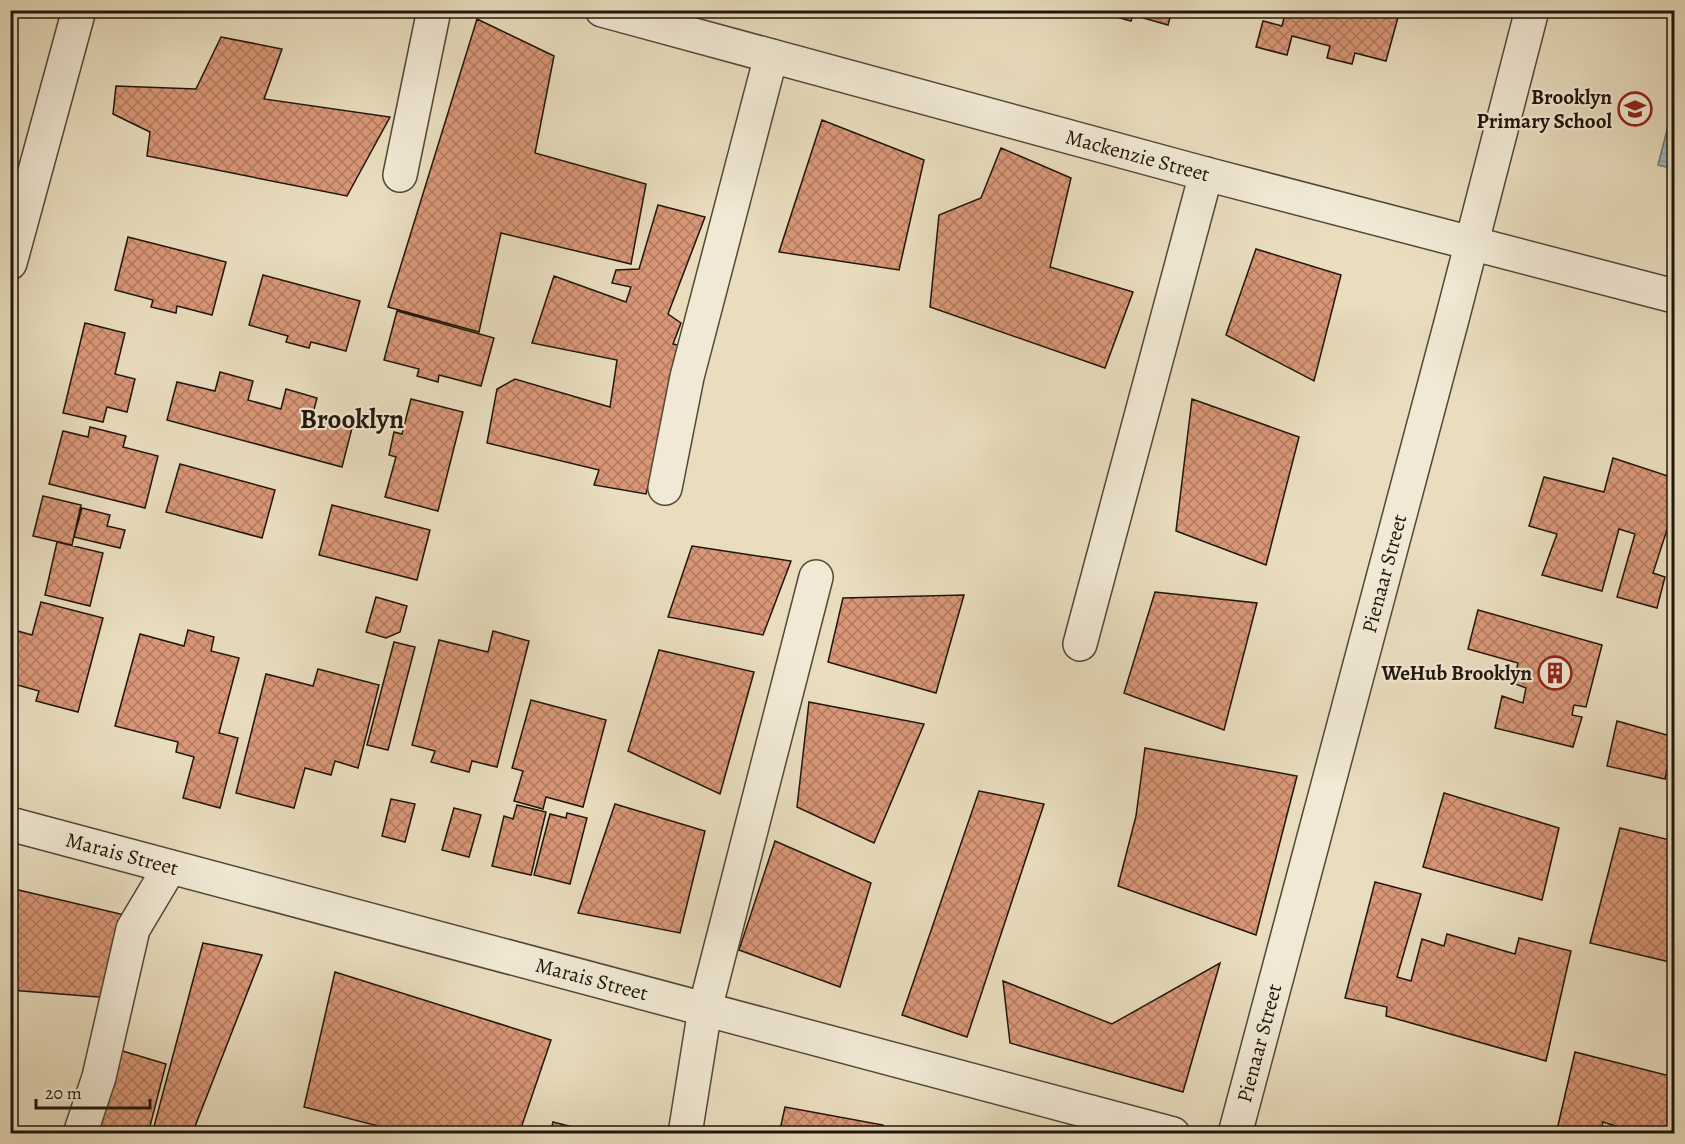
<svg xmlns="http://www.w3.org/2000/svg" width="1685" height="1144" viewBox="0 0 1685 1144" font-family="Alegreya,serif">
  <defs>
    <pattern id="water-rules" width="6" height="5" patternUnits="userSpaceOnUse" patternTransform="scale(1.5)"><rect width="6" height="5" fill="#9db8bd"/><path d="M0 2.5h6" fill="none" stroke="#879da1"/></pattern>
    <pattern id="building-cross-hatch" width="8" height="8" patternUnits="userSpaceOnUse" patternTransform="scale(1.5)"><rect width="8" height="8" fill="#d99777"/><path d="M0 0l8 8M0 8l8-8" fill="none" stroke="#b07a60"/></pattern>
  </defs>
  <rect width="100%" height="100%" fill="#e9ddbe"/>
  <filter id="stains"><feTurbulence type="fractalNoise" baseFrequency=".00333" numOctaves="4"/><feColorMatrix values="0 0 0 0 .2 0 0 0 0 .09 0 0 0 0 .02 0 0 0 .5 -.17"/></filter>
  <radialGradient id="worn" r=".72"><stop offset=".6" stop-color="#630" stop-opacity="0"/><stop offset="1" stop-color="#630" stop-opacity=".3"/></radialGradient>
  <path fill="url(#water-rules)" stroke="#6b7776" stroke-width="1.5" d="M 1674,103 L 1674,169 L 1658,165 Z"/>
  <path fill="url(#building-cross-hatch)" stroke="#20160c" stroke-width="1.5" d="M 1091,10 L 1172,10 L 1168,25 L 1133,15 L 1131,21 Z
    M 1286,10 L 1400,10 L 1386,61 L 1355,53 L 1352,64 L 1327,58 L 1330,46 L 1292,36 L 1287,55 L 1256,47 L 1263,21 L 1282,26 Z
    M 477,19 L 554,56 L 535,153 L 646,184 L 631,264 L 501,233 L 479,332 L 388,307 Z
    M 221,37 L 282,49 L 264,99 L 390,117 L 347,196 L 147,156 L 150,132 L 113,114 L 116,86 L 196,89 Z
    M 822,120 L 924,160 L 899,270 L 779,252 Z
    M 1001,148 L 1071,178 L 1050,267 L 1133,292 L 1105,368 L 930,307 L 939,215 L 981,198 Z
    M 658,205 L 705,217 L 668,314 L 681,323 L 673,344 L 686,347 L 646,494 L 594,485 L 599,470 L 487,443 L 497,389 L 515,379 L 610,407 L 617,360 L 532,343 L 554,276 L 626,302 L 631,287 L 612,283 L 616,270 L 639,269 Z
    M 128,237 L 226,262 L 212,315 L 177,306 L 176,313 L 151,307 L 153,300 L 115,290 Z
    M 1256,249 L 1341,275 L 1314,381 L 1226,335 Z
    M 263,275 L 360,301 L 346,351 L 311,342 L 309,348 L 286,342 L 288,336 L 249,325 Z
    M 397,311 L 494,338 L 481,386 L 439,375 L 438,382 L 417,376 L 419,369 L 384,360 Z
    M 85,323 L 125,333 L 115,374 L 135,379 L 127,412 L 107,407 L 103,422 L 63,413 Z
    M 220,372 L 253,381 L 248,400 L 281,409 L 286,389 L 317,398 L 312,417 L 352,428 L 342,467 L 167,420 L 177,382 L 215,391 Z
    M 411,399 L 463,412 L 438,511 L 385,497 L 396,457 L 389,455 L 394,432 L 402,434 Z
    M 1192,399 L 1299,437 L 1266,565 L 1176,531 Z
    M 90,427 L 126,436 L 123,447 L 158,456 L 145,508 L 49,484 L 63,431 L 88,437 Z
    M 1613,458 L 1674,478 L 1674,508 L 1653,573 L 1665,577 L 1657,608 L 1617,597 L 1635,534 L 1619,529 L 1602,591 L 1542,575 L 1557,534 L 1529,526 L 1544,477 L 1604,492 Z
    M 180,464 L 275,490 L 262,538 L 166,512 Z
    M 43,496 L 81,505 L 72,545 L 33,536 Z
    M 332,505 L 430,530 L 417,580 L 319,555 Z
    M 82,508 L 110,515 L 107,526 L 125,530 L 120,548 L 74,537 Z
    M 57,542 L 103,553 L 90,606 L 45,595 Z
    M 692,546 L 791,561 L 763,635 L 668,617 Z
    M 1155,592 L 1257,603 L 1224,730 L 1124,693 Z
    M 964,595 L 936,693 L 828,662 L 843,598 Z
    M 376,597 L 407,606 L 400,632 L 386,638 L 366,632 Z
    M 41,602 L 103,618 L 78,712 L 36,701 L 39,691 L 10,683 L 10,641 L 14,630 L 32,635 Z
    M 1478,610 L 1602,645 L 1586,707 L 1574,705 L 1572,715 L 1582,717 L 1573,747 L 1495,728 L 1502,696 L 1523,703 L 1526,688 L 1513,683 L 1518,663 L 1468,649 Z
    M 188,630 L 214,637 L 211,651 L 239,658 L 219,733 L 238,738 L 220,808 L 183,798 L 194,757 L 176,752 L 178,742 L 115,726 L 140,634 L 184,646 Z
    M 493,631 L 529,641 L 497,767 L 472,761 L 469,772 L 431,762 L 435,751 L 412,745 L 439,640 L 488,652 Z
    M 394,642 L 415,647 L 388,750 L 367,745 Z
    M 659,650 L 754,672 L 720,794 L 628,751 Z
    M 318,669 L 379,685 L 358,768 L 335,761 L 331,775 L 305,768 L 294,808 L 236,793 L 266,674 L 313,686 Z
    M 531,700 L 606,720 L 583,807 L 546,797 L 543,809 L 514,801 L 523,771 L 512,768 Z
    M 809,702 L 924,724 L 874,843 L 797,807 Z
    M 1617,721 L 1674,737 L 1665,779 L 1607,766 Z
    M 1145,748 L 1297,776 L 1256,935 L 1118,886 L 1136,816 Z
    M 979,791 L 1044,804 L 967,1037 L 902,1015 Z
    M 1444,793 L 1559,828 L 1542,900 L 1423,867 Z
    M 391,799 L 415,804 L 405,842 L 382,836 Z
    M 615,804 L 705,831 L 680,933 L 578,913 Z
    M 517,805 L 546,812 L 531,875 L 492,866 L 504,816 L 513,819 Z
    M 454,808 L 481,815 L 469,857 L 442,850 Z
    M 567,813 L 587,818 L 570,884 L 534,875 L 550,814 L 566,818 Z
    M 1620,828 L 1674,841 L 1674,963 L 1590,943 Z
    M 775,841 L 871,883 L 840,987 L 739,950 Z
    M 1375,882 L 1421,894 L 1397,977 L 1411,981 L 1422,939 L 1444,946 L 1447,934 L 1515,954 L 1519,938 L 1571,951 L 1546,1061 L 1386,1016 L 1387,1007 L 1345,998 Z
    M 10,888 L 129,916 L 111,998 L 10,990 Z
    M 203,943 L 262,955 L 192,1134 L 152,1134 Z
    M 1220,963 L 1183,1092 L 1010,1043 L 1003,981 L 1112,1024 Z
    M 335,972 L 551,1040 L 519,1134 L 409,1134 L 304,1107 Z
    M 116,1049 L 166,1064 L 148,1134 L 95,1134 Z
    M 1575,1052 L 1674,1077 L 1668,1112 L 1674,1114 L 1674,1134 L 1641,1134 L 1603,1122 L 1600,1134 L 1556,1134 Z
    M 785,1107 L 883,1125 L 881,1134 L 779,1134 Z
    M 553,1122 L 601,1134 L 550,1134 Z"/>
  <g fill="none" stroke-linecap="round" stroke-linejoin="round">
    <defs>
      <g id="minor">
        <path id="s1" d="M 602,10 L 1206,174 L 1674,296"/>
        <path d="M 400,175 L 434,10"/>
        <path d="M 10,263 L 79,10"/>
        <path d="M 665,488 L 687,377 L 771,56"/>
        <path d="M 1080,644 L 1206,174"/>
        <path id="s2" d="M 10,824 L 1173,1134"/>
        <path d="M 80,1134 L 99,1077 L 133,929 L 170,867"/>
        <path d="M 685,1134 L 705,1009 L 816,577"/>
        <path id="s3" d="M 1235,1134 L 1452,319 L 1532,10"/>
      </g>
    </defs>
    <use href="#minor" stroke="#524838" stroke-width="36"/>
    <use href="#minor" stroke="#f1e9d5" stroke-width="33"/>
  </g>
  <defs>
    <symbol id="school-ring" viewBox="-11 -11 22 22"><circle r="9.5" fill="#f1e9d5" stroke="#8f2418" stroke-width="1.5"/><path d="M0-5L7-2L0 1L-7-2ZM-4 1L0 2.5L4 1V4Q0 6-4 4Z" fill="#8f2418"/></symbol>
    <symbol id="building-ring" viewBox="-11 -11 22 22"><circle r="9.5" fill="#f1e9d5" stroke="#8f2418" stroke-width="1.5"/><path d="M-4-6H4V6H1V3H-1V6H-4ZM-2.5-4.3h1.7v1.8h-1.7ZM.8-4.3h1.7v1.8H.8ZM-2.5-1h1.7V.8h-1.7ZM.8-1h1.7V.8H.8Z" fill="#8f2418"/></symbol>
  </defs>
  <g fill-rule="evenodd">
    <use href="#school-ring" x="1616" y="90" width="38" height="38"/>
    <use href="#building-ring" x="1536" y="654" width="38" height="38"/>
  </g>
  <g text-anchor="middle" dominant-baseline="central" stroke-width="4.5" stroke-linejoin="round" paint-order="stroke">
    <g font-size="21" font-weight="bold" fill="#20160c" stroke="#f1e9d5" text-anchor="end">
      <text x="1612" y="97">Brooklyn<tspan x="1612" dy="24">Primary School</tspan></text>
      <text x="1532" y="673">WeHub Brooklyn</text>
    </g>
    <g font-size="21" fill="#20160c" stroke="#f1e9d5">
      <text stroke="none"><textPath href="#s1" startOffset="555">Mackenzie Street</textPath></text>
      <text stroke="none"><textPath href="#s3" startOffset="580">Pienaar Street</textPath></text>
      <text stroke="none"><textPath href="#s2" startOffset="116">Marais Street</textPath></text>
      <text stroke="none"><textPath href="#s2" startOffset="602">Marais Street</textPath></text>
      <text stroke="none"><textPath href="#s3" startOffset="94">Pienaar Street</textPath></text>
    </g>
    <g font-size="27" font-weight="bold" fill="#20160c" stroke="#f1e9d5">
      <text x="352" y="419">Brooklyn</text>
    </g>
  </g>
  <rect width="1685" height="1144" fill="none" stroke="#e9ddbe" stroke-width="36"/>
  <rect x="12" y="12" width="1661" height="1120" fill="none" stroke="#20160c" stroke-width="3"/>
  <rect x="18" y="18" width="1649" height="1108" fill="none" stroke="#20160c" stroke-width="1.5"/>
  <path d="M36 1099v9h114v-9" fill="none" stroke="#20160c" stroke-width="3"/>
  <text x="45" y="1099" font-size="18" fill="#20160c" stroke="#f1e9d5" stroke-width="4.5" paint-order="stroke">20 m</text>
  <rect width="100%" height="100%" filter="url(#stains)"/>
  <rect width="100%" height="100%" fill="url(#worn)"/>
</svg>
